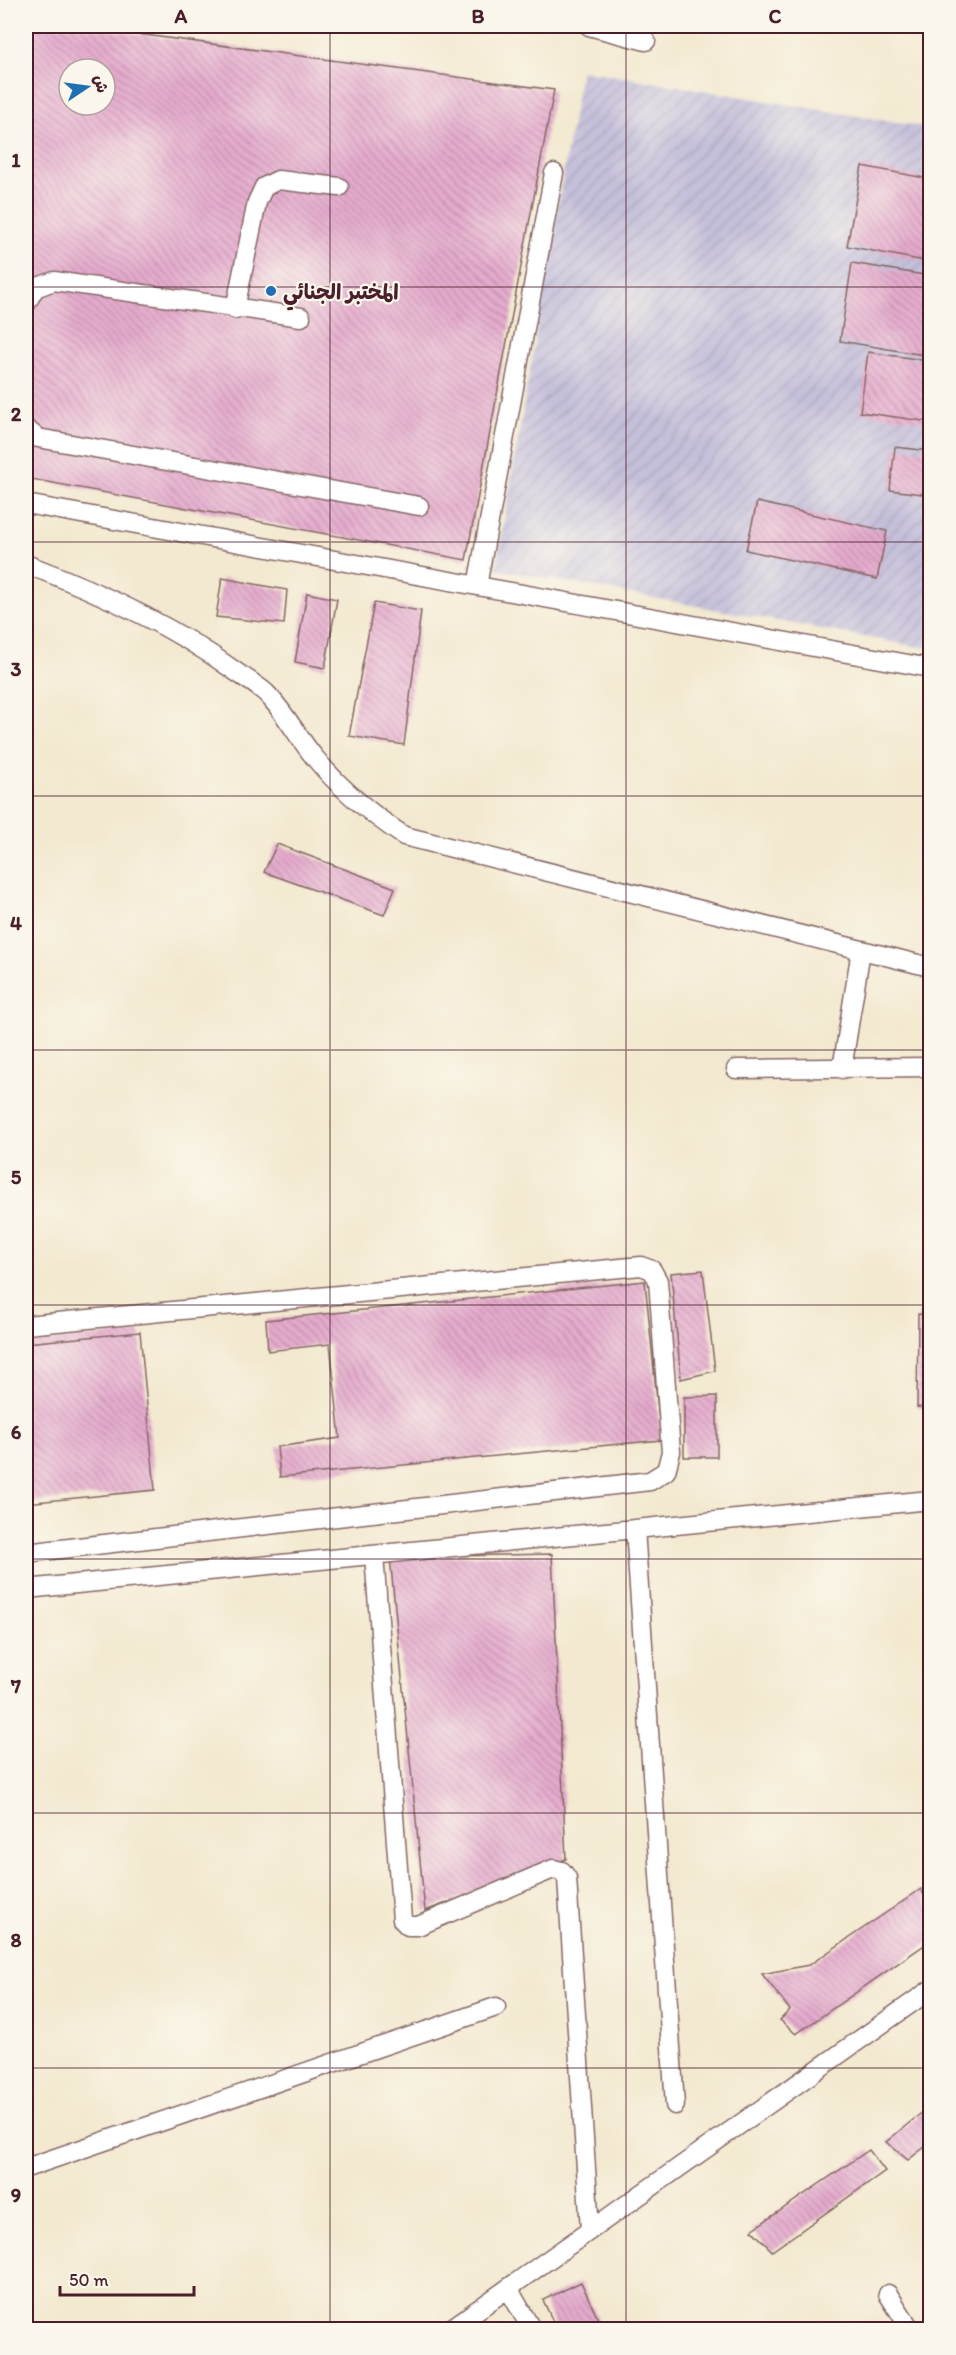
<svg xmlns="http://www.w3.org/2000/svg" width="956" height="2355" viewBox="0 0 956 2355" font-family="Itim,'Playpen Sans Arabic',sans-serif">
  <defs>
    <pattern id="industrial-furrows" width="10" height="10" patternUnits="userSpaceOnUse" patternTransform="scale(1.5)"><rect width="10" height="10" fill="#c5c0da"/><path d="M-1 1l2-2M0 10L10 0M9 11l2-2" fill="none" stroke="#aba5bb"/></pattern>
    <pattern id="building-back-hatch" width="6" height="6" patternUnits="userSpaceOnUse" patternTransform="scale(1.5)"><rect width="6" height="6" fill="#e6acce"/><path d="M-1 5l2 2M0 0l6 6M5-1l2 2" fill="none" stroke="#bc8ba7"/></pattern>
  </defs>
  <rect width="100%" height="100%" fill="#fbf7ec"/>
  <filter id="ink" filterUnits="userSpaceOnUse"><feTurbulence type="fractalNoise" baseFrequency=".0167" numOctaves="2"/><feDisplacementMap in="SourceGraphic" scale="12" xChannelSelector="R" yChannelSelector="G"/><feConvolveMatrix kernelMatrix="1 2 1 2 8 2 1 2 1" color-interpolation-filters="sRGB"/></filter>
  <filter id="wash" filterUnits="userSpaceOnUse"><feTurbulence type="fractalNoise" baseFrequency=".008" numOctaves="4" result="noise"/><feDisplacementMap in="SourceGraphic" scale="24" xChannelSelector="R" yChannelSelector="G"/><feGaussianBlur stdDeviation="1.35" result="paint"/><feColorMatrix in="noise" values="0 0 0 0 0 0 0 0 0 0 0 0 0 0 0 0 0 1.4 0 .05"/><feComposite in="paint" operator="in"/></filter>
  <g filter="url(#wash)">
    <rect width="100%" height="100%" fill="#f3e9d0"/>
    <path fill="url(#industrial-furrows)" d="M 581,70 L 930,128 L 930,649 L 496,569 Z"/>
    <g id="blocks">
      <path fill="url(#building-back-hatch)" fill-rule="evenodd" d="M 26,26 L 78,26 L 554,90 L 466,560 L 26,478 ZM 69,69 L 105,69 L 105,105 L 69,105 Z
        M 862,166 L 930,179 L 930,262 L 847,246 Z
        M 852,263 L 930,276 L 930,356 L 840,341 Z
        M 868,352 L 930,361 L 930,422 L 860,412 Z
        M 895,447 L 930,451 L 930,495 L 890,490 Z
        M 757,502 L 887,531 L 877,579 L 746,550 Z
        M 222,578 L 287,590 L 284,624 L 216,617 Z
        M 307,593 L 337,599 L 325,668 L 295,662 Z
        M 374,603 L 421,611 L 404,745 L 349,736 Z
        M 277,844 L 395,888 L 384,915 L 264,872 Z
        M 703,1270 L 715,1371 L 681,1379 L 671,1273 Z
        M 645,1281 L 661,1440 L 280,1477 L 277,1447 L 340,1438 L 330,1344 L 268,1351 L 266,1320 Z
        M 918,1314 L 930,1315 L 930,1409 L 917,1407 Z
        M 140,1332 L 155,1490 L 26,1503 L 26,1343 Z
        M 717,1396 L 717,1457 L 684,1457 L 684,1397 Z
        M 552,1554 L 566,1859 L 425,1911 L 390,1557 Z
        M 921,1889 L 930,1907 L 930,1941 L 796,2034 L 780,2020 L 790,2010 L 762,1974 L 809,1965 Z
        M 930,2106 L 930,2143 L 908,2160 L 886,2142 Z
        M 869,2150 L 885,2171 L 772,2251 L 752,2230 Z
        M 581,2282 L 603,2330 L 557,2330 L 543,2300 Z"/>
    </g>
  </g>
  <g filter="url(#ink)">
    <use href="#blocks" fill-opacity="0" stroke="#856665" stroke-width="1.5"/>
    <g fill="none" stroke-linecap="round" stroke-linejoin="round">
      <defs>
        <path id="minor" d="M 589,26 L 646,41
          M 26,304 L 35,288 L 54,281 L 301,317
          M 235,309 L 257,202 L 264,187 L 278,180 L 339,187
          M 26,429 L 38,438 L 419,506
          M 26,504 L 930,668
          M 26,564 C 97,591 170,624 232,669 C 243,677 256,684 266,693 C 285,712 298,738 315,758 C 341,790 371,814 404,836 L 930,967
          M 477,586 L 554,173
          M 736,1069 L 930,1067
          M 842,1069 L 861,950
          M 26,1325 L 641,1266 L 652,1270 L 658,1281 L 671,1452 L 666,1471 L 650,1481 L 26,1553
          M 635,1529 L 675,2105
          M 374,1555 L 402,1920 L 408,1926 L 418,1926 L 553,1869 L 562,1871 L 567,1878 L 590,2230
          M 26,1589 L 930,1500
          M 26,2168 L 496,2007
          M 508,2288 L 532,2330
          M 888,2294 L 911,2330
          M 449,2330 L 930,1990"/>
      </defs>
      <use href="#minor" stroke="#856665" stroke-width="21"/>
      <use href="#minor" stroke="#fff" stroke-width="18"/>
    </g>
  </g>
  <path fill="none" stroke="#4a1f2b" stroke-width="1.5" stroke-opacity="0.55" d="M 330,26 L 330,2330M 626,26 L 626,2330M 26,287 L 930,287M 26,542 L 930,542M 26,796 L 930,796M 26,1050 L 930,1050M 26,1305 L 930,1305M 26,1559 L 930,1559M 26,1813 L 930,1813M 26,2068 L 930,2068"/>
  <circle fill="#1f6fb2" stroke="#fbf7ec" stroke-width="2" cx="271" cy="291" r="6"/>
  <g text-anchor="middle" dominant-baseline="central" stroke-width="4.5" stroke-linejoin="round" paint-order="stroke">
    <g font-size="21" font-weight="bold" fill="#4a1f2b" stroke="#fbf7ec" text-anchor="start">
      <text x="283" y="291">المختبر الجنائي</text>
    </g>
  </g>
  <rect width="956" height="2355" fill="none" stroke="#fbf7ec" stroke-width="66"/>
  <g transform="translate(87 87) rotate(77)"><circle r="28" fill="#fbf7ec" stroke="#b4a19f" stroke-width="1.5"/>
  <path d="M0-4.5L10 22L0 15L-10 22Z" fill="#1f6fb2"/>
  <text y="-9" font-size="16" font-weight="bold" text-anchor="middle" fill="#4a1f2b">ش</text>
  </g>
  <path d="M60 2286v9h134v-9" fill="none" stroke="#4a1f2b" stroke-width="3"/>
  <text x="69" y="2286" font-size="18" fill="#4a1f2b" stroke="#fbf7ec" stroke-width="4.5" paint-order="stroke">50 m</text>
  <rect x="33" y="33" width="890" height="2289" fill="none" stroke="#4a1f2b" stroke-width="2"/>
  <g font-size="20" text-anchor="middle" font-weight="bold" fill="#4a1f2b">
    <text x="181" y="23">A</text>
    <text x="478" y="23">B</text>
    <text x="775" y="23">C</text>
    <text x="16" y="167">1</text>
    <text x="16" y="421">2</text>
    <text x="16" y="676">3</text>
    <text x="16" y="930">4</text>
    <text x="16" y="1184">5</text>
    <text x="16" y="1439">6</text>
    <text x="16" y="1693">7</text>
    <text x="16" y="1947">8</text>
    <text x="16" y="2202">9</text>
  </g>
</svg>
